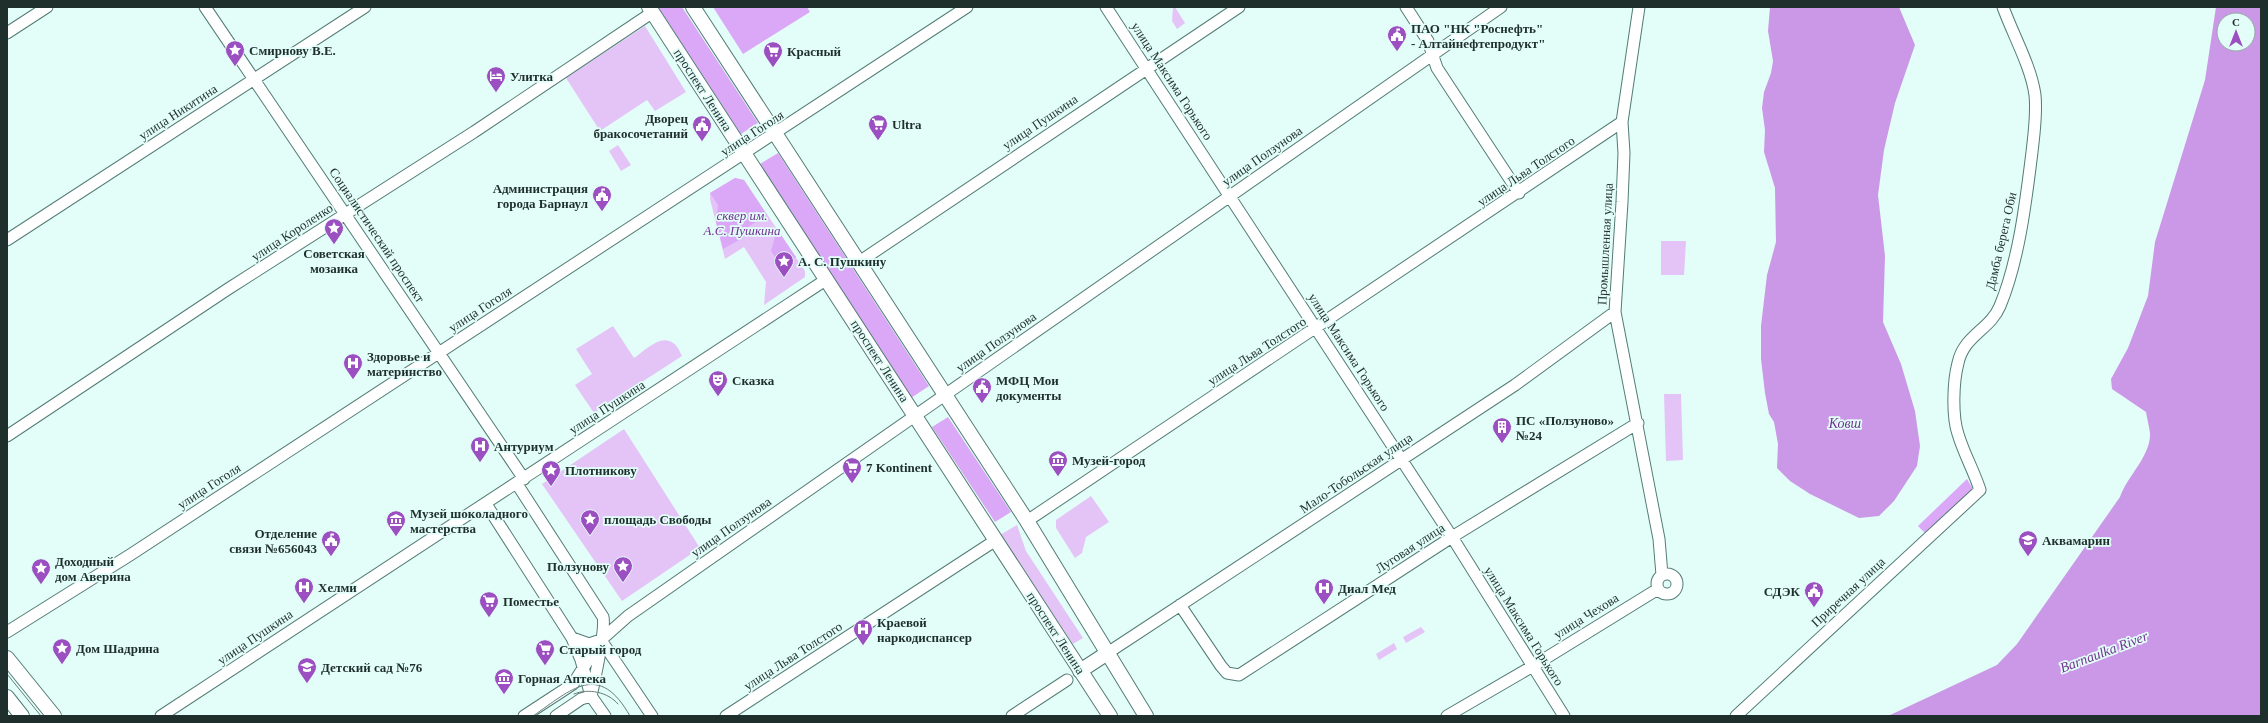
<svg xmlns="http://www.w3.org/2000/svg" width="2268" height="723" viewBox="0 0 2268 723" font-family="Georgia,serif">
  <rect width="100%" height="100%" fill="#e3fdf9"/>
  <path fill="#e4c4f7" d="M 1173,7 L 1175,7 L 1185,23 L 1177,29 L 1172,21 Z
    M 645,26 L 686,92 L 655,111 L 647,100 L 600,131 L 566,78 Z
    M 618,145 L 631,165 L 621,171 L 609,151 Z
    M 735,178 L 744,180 L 805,271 L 805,277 L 764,305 L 766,282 L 744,247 L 725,259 L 710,199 L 710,193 Z
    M 1661,241 L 1686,241 L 1684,275 L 1661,275 Z
    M 613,326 L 634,358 C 643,352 661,333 673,343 C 677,345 680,352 682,356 L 594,413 L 575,385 L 592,374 L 576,349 Z
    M 1664,394 L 1681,394 L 1683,460 L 1666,461 Z
    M 624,429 L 700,548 L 622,601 L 542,484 Z
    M 1091,496 L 1109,522 L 1086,537 L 1082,553 L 1075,558 L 1056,528 L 1056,520 Z
    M 1017,525 L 1026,551 L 1083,638 L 1073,644 L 1000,535 Z
    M 1421,627 L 1425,632 L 1406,643 L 1403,637 Z
    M 1394,643 L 1397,649 L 1379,660 L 1376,654 Z"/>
  <path fill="#dba8f8" d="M 658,7 L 682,7 L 758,123 L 741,134 Z
    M 713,7 L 807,7 L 810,12 L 743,54 Z
    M 778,153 L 929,386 L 911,398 L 760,164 Z
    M 735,178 L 744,180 L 767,215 L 740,232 L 743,238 L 723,249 L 716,222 L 718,205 L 710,193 Z
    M 777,229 L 796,257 L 782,268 L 771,251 Z
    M 948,417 L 1011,512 L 995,522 L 932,427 Z
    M 1967,479 L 1973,489 L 1926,534 L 1918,526 Z"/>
  <path fill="#ca98e7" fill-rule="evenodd" d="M 1770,7 L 1899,7 L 1915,45 L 1895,103 L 1884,150 L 1878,195 L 1885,256 L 1883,322 L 1901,364 L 1915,411 L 1920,446 L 1917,466 L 1894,501 L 1879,516 L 1859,518 L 1810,494 L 1790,481 L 1777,468 L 1778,444 L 1774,422 L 1769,414 L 1765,393 L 1761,359 L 1761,326 L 1767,275 L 1776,242 L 1775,188 L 1764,152 L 1765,130 L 1762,108 L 1764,92 L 1771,73 L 1773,61 L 1768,31 Z
    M 2216,7 L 2261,7 L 2261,716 L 1888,716 L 1997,665 L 2017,644 L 2120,497 C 2127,476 2151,456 2150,433 C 2149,426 2147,418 2146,412 L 2112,389 L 2111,379 L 2128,348 L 2148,296 L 2155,242 L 2205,80 ZM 2224,20 L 2248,20 L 2248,44 L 2224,44 Z"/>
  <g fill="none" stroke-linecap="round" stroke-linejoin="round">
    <defs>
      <path id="minor" d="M 205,7 L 524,479
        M 1106,7 L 1452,537 L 1564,716
        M 1406,7 L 1428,41 L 1437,68 L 1519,193
        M 1639,7 L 1622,122 L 1624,153 L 1622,202 L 1615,312 L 1659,539 L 1662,575
        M 7,33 L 47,7
        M 7,240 L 365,7
        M 859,262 L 1239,7
        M 7,436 L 228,289 L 474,132 L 653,12
        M 517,484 L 603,617 C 606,628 595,678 592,692
        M 486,504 L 572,638 L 581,660 L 591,696 L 605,716
        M 1027,521 L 1622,122
        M1657 584a10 10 0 1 1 20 0a10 10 0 1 1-20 0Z
        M 1180,605 L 1221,666 L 1227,673 L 1239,675 L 1452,537 L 1638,423
        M 7,632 L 130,555 L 967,7
        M 572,638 L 589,644 L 601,640
        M 601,640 L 652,716
        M 1109,652 L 1515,385 L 1615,312
        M 161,716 L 827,279
        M 524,716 L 573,684 L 601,640 L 628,616 L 1501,7
        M 556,716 L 581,699 L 591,696
        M 726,716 L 996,540
        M 1012,716 L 1067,680
        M 1447,716 L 1533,666 L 1658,589
        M 1736,716 L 1980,490 C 1974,471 1964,454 1958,434 C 1952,416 1953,382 1958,363 C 1964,335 1990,330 2000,306 C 2019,260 2026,201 2032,152 C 2034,134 2037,114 2035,95 C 2031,66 2013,35 2003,7"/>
      <path id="major" d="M 649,7 L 1110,716
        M 693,7 L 1027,521 L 1146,716
        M 7,658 L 54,716
        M 1080,671 L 1109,652
        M 7,697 L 22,716"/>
    </defs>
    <use href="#minor" stroke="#537c75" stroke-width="13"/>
    <use href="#major" stroke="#537c75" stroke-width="16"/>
    <use href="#minor" stroke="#fff" stroke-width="11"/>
    <use href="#major" stroke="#fff" stroke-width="14"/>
    <path stroke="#697d7a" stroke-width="1" d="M 7,674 L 41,716
      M 574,694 C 588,688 608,692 618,704
      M 533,716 C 572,689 599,661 630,716"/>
  </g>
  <defs>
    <symbol id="civic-pin" viewBox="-11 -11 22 30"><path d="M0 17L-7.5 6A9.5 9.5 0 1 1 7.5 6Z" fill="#9b4fc1" stroke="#e3fdf9"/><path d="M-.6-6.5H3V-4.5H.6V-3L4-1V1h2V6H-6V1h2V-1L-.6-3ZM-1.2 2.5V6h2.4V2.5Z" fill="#fff"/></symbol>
    <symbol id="sight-pin" viewBox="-11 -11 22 30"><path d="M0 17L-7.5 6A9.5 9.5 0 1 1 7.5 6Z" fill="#9b4fc1" stroke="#e3fdf9"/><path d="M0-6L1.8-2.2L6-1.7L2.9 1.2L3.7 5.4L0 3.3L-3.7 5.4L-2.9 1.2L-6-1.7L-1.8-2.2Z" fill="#fff"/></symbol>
    <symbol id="supermarket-pin" viewBox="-11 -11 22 30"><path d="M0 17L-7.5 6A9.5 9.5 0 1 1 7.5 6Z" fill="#9b4fc1" stroke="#e3fdf9"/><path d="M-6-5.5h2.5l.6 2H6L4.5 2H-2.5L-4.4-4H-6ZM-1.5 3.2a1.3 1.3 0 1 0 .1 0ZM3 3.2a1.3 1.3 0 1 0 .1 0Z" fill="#fff"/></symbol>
    <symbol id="hotel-pin" viewBox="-11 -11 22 30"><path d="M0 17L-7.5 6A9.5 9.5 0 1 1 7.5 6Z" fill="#9b4fc1" stroke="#e3fdf9"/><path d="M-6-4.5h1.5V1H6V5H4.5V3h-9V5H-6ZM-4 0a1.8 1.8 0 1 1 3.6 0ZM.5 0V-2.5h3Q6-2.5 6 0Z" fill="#fff"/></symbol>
    <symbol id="hospital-pin" viewBox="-11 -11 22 30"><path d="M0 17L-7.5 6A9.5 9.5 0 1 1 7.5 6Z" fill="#9b4fc1" stroke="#e3fdf9"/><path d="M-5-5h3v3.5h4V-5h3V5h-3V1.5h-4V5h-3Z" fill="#fff"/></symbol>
    <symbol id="theatre-pin" viewBox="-11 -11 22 30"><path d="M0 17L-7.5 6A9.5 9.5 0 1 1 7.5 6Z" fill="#9b4fc1" stroke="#e3fdf9"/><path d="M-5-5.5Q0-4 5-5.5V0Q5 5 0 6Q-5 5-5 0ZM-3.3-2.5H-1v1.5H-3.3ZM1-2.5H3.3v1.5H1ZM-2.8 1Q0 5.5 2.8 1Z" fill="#fff"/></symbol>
    <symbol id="building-pin" viewBox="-11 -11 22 30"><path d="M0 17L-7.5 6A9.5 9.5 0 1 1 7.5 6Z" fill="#9b4fc1" stroke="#e3fdf9"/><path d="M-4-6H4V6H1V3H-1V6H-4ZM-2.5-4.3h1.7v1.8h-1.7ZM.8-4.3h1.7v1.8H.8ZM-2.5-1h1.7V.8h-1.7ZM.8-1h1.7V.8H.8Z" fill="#fff"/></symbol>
    <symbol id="museum-pin" viewBox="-11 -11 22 30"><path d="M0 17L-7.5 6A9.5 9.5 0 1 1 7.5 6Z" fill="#9b4fc1" stroke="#e3fdf9"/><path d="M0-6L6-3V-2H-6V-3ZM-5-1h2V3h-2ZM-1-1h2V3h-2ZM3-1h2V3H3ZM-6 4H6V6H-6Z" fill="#fff"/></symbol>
    <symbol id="school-pin" viewBox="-11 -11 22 30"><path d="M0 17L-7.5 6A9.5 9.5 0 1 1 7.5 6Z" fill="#9b4fc1" stroke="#e3fdf9"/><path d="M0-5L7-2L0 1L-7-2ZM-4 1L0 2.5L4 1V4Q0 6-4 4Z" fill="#fff"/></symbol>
  </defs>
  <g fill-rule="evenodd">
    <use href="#civic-pin" x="1386" y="24" width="22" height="30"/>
    <use href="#sight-pin" x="224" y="39" width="22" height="30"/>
    <use href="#supermarket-pin" x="762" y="40" width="22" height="30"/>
    <use href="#hotel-pin" x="485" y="65" width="22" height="30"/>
    <use href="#supermarket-pin" x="867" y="113" width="22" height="30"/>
    <use href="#civic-pin" x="691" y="114" width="22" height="30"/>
    <use href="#civic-pin" x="591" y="184" width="22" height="30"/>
    <use href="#sight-pin" x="323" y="217" width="22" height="30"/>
    <use href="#sight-pin" x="773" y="250" width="22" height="30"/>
    <use href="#hospital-pin" x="342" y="352" width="22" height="30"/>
    <use href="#theatre-pin" x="707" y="369" width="22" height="30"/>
    <use href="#civic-pin" x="971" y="376" width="22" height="30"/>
    <use href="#building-pin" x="1491" y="416" width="22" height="30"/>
    <use href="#hospital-pin" x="469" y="435" width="22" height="30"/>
    <use href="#museum-pin" x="1047" y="449" width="22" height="30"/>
    <use href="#supermarket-pin" x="841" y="456" width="22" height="30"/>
    <use href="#sight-pin" x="540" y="459" width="22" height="30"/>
    <use href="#sight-pin" x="579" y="508" width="22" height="30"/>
    <use href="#museum-pin" x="385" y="509" width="22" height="30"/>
    <use href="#civic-pin" x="320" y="529" width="22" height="30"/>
    <use href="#school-pin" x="2017" y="529" width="22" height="30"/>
    <use href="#sight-pin" x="612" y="555" width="22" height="30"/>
    <use href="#sight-pin" x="30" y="557" width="22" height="30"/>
    <use href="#hospital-pin" x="293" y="576" width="22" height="30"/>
    <use href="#hospital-pin" x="1313" y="577" width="22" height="30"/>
    <use href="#civic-pin" x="1803" y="580" width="22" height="30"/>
    <use href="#supermarket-pin" x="478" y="590" width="22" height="30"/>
    <use href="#hospital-pin" x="852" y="618" width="22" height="30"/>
    <use href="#sight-pin" x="51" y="637" width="22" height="30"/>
    <use href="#supermarket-pin" x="534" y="638" width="22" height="30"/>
    <use href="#school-pin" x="296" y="656" width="22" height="30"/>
    <use href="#museum-pin" x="493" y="667" width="22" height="30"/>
  </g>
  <g text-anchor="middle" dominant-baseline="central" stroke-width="3.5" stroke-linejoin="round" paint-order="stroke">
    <g font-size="13" font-weight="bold" fill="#1e2f2c" stroke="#e3fdf9" text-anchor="start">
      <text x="1411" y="28">ПАО "НК "Роснефть"<tspan x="1411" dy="15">- Алтайнефтепродукт"</tspan></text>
      <text x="249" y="50">Смирнову В.Е.</text>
      <text x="787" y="51">Красный</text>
      <text x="510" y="76">Улитка</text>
      <text x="688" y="118" text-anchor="end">Дворец<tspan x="688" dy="15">бракосочетаний</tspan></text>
      <text x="892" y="124">Ultra</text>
      <text x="588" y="188" text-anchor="end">Администрация<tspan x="588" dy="15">города Барнаул</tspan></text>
      <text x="334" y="253" text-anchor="middle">Советская<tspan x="334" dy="15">мозаика</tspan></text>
      <text x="798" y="261">А. С. Пушкину</text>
      <text x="367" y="356">Здоровье и<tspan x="367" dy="15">материнство</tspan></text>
      <text x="732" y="380">Сказка</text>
      <text x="996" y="380">МФЦ Мои<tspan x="996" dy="15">документы</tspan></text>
      <text x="1516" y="420">ПС «Ползуново»<tspan x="1516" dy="15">№24</tspan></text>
      <text x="494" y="446">Антуриум</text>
      <text x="1072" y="460">Музей-город</text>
      <text x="866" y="467">7 Kontinent</text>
      <text x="565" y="470">Плотникову</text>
      <text x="410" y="513">Музей шоколадного<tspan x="410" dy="15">мастерства</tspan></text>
      <text x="604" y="519">площадь Свободы</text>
      <text x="317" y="533" text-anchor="end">Отделение<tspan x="317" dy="15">связи №656043</tspan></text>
      <text x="2042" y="540">Аквамарин</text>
      <text x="55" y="561">Доходный<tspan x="55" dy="15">дом Аверина</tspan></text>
      <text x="609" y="566" text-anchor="end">Ползунову</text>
      <text x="318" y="587">Хелми</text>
      <text x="1338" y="588">Диал Мед</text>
      <text x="1800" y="591" text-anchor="end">СДЭК</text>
      <text x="503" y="601">Поместье</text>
      <text x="877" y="622">Краевой<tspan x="877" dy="15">наркодиспансер</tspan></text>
      <text x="76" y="648">Дом Шадрина</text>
      <text x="559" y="649">Старый город</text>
      <text x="321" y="667">Детский сад №76</text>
      <text x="518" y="678">Горная Аптека</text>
    </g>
    <g font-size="13" fill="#1e2f2c" stroke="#e3fdf9">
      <text transform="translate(1172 81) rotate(57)">улица Максима Горького</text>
      <text transform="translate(703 90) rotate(57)">проспект Ленина</text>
      <text transform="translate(178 112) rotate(-33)">улица Никитина</text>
      <text transform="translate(1040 122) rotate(-34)">улица Пушкина</text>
      <text transform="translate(752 133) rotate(-33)">улица Гоголя</text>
      <text transform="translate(1262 156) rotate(-35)">улица Ползунова</text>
      <text transform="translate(1526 171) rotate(-34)">улица Льва Толстого</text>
      <text transform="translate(292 232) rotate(-33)">улица Короленко</text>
      <text transform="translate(377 235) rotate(56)">Социалистический проспект</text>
      <text transform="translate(2001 241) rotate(-77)">Дамба берега Оби</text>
      <text transform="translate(1605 244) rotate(-87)">Промышленная улица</text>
      <text transform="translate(480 309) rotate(-33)">улица Гоголя</text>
      <text transform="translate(996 342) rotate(-35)">улица Ползунова</text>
      <text transform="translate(1257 351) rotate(-33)">улица Льва Толстого</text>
      <text transform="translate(1349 352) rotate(57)">улица Максима Горького</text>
      <text transform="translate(880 361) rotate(57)">проспект Ленина</text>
      <text transform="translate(607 407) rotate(-33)">улица Пушкина</text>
      <text transform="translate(1356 473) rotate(-34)">Мало-Тобольская улица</text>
      <text transform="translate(209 486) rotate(-33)">улица Гоголя</text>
      <text transform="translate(731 527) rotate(-35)">улица Ползунова</text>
      <text transform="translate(1410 548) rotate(-33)">Луговая улица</text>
      <text transform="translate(1848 592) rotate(-43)">Приречная улица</text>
      <text transform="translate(1586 616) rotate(-32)">улица Чехова</text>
      <text transform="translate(1524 626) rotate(58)">улица Максима Горького</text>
      <text transform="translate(1056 633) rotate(57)">проспект Ленина</text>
      <text transform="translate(255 637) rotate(-34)">улица Пушкина</text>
      <text transform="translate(793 656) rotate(-33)">улица Льва Толстого</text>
    </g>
    <g font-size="13" font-style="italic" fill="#70328e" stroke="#e3fdf9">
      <text x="742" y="215">сквер им.<tspan x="742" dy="15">А.С. Пушкина</tspan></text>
    </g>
    <g font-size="14" font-style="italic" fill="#71338f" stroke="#e3fdf9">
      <text x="1845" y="423">Ковш</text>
      <text transform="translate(2104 652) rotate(-21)">Barnaulka River</text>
    </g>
  </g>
  <rect width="2268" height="723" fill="none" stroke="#1e2f2c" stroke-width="16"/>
  <g transform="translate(2236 32)"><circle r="19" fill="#e3fdf9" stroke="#94aba7"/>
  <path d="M0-3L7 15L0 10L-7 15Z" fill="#9b4fc1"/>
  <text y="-6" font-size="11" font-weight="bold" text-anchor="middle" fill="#1e2f2c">С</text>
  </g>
</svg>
